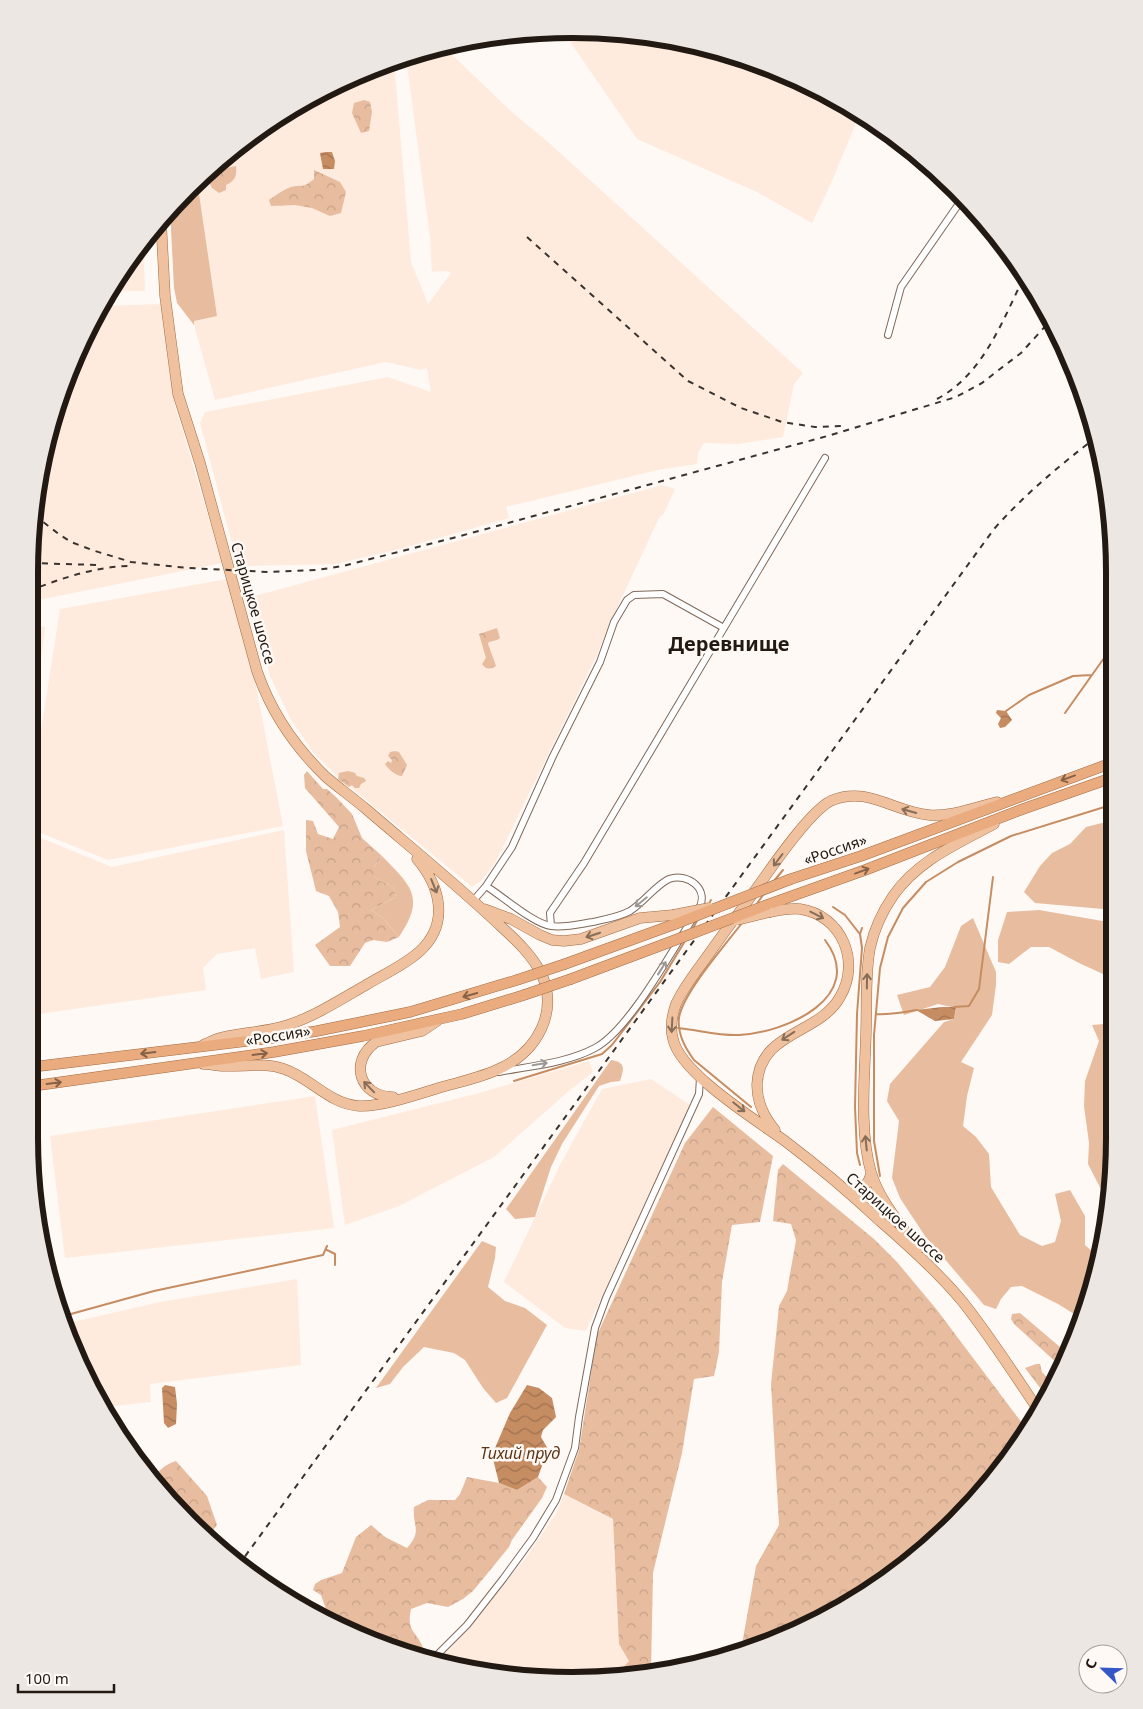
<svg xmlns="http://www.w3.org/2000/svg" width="1143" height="1709" viewBox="0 0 1143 1709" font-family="'Noto Sans',sans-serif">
  <defs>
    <pattern id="forest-crowns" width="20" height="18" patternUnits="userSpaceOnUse" patternTransform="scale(1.25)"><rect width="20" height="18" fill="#e7bc9f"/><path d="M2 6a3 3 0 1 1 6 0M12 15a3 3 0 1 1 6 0" fill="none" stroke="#c6a188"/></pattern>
    <pattern id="water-waves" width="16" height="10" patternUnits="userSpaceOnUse" patternTransform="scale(1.25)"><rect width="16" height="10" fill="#c68c62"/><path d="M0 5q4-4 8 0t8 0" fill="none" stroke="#a07250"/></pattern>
  </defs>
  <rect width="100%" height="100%" fill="#fef9f5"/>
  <path fill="#feebde" d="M 571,29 L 677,39 L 779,70 L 860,113 L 832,181 L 812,223 L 757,192 L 637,139 L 562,30 Z
    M 443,46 L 513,113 L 548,142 L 803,373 L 794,384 L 783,437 L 738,444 L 704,443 L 698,453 L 697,464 L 658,470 L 506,507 L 509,518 L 400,549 L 336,564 L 238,566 L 200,423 L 205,412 L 388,377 L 431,392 L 427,368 L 421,370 L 386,362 L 215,400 L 193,321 L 217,315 L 197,180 L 270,120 L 364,70 L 394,61 L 411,262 L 428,304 L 451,273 L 447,271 L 432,272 L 430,238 L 406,57 Z
    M 143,242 L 145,291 L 108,291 L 120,270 Z
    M 161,304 L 174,402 L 222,563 L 29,602 L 29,571 L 39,466 L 85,331 L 99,306 Z
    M 662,485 L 675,489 L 664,513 L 659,518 L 609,625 L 597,655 L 495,863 L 480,882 L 472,887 L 338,777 L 313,752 L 291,720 L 270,676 L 248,598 Z
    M 227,579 L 255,681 L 283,826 L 108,860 L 31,829 L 30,801 L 60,609 Z
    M 29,626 L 45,627 L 30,746 Z
    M 284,830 L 294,972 L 261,979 L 255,948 L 217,954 L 203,968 L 206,990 L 32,1015 L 31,834 L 112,867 Z
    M 589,1061 L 593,1072 L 570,1090 L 494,1157 L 399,1206 L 345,1225 L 332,1130 L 479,1093 Z
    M 651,1079 L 690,1105 L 586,1331 L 565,1328 L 504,1282 L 561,1163 L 602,1089 Z
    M 315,1096 L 334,1228 L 65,1258 L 50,1136 Z
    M 297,1279 L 301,1365 L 150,1384 L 151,1402 L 105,1407 L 64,1324 L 160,1302 Z
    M 564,1494 L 613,1519 L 619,1644 L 629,1661 L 616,1674 L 536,1679 L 435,1662 L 448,1650 L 525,1559 L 556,1514 Z"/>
  <path fill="#e7bc9f" d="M 197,180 L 217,316 L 194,321 L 194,325 L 177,303 L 174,288 L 170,209 L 188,188 Z
    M 1114,820 L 1114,910 L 1035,903 L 1024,892 L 1040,866 L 1052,853 L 1070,844 L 1086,827 Z
    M 382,856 C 411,886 426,897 399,937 L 382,917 L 371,910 L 396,897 L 393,887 L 374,877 L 374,867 Z
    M 1039,910 L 1114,923 L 1114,979 L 1079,963 L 1049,947 L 1031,947 L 1009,964 L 998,962 L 998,940 L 1007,912 Z
    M 973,918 L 996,972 L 996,985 L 992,1015 L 961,1062 L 974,1068 L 967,1096 L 963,1126 L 976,1137 L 989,1154 L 991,1187 L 1020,1235 L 1042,1246 L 1055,1242 L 1061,1221 L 1055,1194 L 1070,1190 L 1085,1216 L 1085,1245 L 1094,1253 L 1102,1241 L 1106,1199 L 1088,1164 L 1089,1143 L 1084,1106 L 1085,1081 L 1099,1041 L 1092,1025 L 1104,1024 L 1114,1031 L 1114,1137 L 1104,1243 L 1079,1317 L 1058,1304 L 1022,1286 L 1011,1287 L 1001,1299 L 996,1309 L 984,1305 L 925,1236 L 900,1198 L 892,1178 L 899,1121 L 887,1101 L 890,1084 L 944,1022 L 954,1019 L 956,1008 L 938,1004 L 904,1015 L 897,995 L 930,987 L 945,967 L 961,926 Z
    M 611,1060 C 626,1062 624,1069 620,1081 L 611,1082 L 599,1086 L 562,1144 L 551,1167 L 535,1217 L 515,1219 L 506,1209 Z
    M 482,1241 L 496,1247 L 495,1258 L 488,1287 L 505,1301 L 525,1308 L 547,1325 L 507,1398 L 496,1403 L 483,1388 L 465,1360 L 454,1353 L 424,1347 L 403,1367 L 390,1384 L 376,1388 Z"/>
  <path fill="url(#forest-crowns)" d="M 364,100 L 370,102 L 372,112 L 369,131 L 361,133 L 352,113 L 354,103 Z
    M 227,155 L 229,159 L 227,168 L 236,166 C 237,176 235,181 226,185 L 226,190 L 219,193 L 212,188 L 207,178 L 210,169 Z
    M 314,170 L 340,182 L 346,192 L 341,213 L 330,216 L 312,208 L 295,205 L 271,206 L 269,200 C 276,195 283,190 291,187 C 303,184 302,189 314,179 Z
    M 497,628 L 500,638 L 497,640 L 489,642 L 488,644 L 496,666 C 491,669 486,670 482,664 L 486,658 L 479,634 Z
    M 395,751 L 399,752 L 407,765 L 402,776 C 396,776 388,769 385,764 L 388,761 L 391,763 L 392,760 L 388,756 L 390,752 Z
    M 307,771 L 323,789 L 327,789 L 336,797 L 352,814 L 362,838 L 382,856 L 374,867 L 374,877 L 393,887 L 396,897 L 371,910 L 382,917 L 399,937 L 387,942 L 373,940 L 365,943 L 350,966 L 330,966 L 315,945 L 340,927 L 338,912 L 329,896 L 316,891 L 306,851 L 306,820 L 313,821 L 318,834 L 333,839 L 339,827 L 305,788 L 304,775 Z
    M 348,771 L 355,773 L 357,776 L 364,778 L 366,781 L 361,784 L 359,788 L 355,788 L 352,785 L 349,787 L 338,779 L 339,773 Z
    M 713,1107 L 773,1156 L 760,1222 L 732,1225 L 722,1282 L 719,1352 L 714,1376 L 694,1379 L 682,1453 L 653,1573 L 651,1671 L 617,1674 L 629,1661 L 619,1644 L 613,1519 L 564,1494 L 579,1450 L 597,1335 L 685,1143 Z
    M 783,1164 L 874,1239 L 897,1262 L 937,1310 L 1028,1431 L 1023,1439 L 955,1521 L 860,1594 L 846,1594 L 847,1604 L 843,1608 L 779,1639 L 741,1650 L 756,1566 L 779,1525 L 771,1384 L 779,1306 L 787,1291 L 796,1240 L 791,1224 L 773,1221 L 778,1170 Z
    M 1020,1313 L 1067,1353 L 1059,1376 L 1059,1365 L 1014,1324 L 1011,1319 L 1012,1314 Z
    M 1036,1364 L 1040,1364 L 1042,1372 L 1054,1385 L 1047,1397 L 1025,1368 Z
    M 176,1461 L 207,1496 L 217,1525 L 208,1537 L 164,1496 L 153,1482 C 157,1471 164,1465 176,1461 Z
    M 467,1477 L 499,1483 L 517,1490 L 538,1477 L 547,1487 L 542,1498 L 512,1540 L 509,1547 L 473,1591 L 463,1599 L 448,1607 L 427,1603 L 411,1609 C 406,1633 417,1630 424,1650 L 418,1657 L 364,1639 L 321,1614 L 327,1612 L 321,1595 L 313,1590 L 315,1584 L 321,1580 L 342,1573 L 356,1537 L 371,1525 L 385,1537 L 407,1548 C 423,1530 412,1526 414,1507 L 428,1500 L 455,1500 L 460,1494 Z"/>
  <path fill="url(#water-waves)" d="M 326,152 L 332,152 L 335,161 L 334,169 L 323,169 L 320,153 Z
    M 997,710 L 1006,711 L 1012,720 L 1005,727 L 1000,728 L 998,724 L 1001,718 L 996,713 Z
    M 942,1007 L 956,1007 L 954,1019 L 935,1021 L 916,1010 Z
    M 165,1385 L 175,1387 L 177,1404 L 176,1424 L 168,1428 L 164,1423 L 162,1388 Z
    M 527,1385 L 539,1388 L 552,1398 L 556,1417 L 543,1430 L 541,1437 L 548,1449 L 538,1477 L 517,1490 L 499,1483 L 492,1455 L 510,1413 Z"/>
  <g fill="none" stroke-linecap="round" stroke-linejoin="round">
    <path stroke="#c68c62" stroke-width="2" d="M 1006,711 L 1029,695 L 1073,676 L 1092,675
      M 1065,713 L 1114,644
      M 774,881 L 783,870
      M 708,905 L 711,900
      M 756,905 L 763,895
      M 833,907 L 845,915 L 859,933
      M 742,923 C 726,944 682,994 679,1018 C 677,1034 685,1048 694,1060 L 751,1107
      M 693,928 L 698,919
      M 954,1007 L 969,1006 L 979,989 L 993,877
      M 876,1014 C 890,1015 903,1012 917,1010
      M 678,1028 C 698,1030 720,1036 739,1035 C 785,1033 868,997 825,940
      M 514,1081 L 602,1054 L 612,1045 L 660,982 L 685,941
      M 860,1165 L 857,1153 L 855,1107 L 857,1014 L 862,948 L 860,934 L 862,928
      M 880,1176 L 874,1141 L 874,1035 L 880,968 L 888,937 L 903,908 L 926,882 L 958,862 L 1011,836 L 1114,804
      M 327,1250 L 335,1254 L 335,1265
      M 60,1317 L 154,1291 L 323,1255 L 327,1246"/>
    <defs>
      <path id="minor" d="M 888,335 L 901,287 L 958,205 L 962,196
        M 486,886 C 502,896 534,924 551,926 C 565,928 580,924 593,922 C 606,919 619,917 630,911 C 643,903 657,884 669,879 C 688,872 711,890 698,910
        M 473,901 L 486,886 L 512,847 L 553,756 L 600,662 L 614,622 L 627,600 L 634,595 L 663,594 L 724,628
        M 551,926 L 550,913 L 584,863 L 825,458
        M 499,1072 C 531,1066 567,1063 595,1048 C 629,1030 671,952 693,918
        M 430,1662 L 467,1625 L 503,1579 L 533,1538 L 556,1500 L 575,1448 L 579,1417 L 595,1328 L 606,1298 L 699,1094 L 700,1078"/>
      <path id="primary" d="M 161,220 L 165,296 L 178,394 L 200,463 L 257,671 C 271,712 295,747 326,777 C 339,788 353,798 366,809 C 408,845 451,880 492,918 C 510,935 531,952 542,975 C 558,1013 537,1050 503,1067 C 484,1077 463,1081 442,1087 C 419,1094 382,1107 359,1106 C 329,1104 311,1078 284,1069 C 264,1062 244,1067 224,1066 C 217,1066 210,1064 203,1064
        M 997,802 C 976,807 951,817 929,815 C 894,812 868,786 833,800 C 810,808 761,883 744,906 C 731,923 718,941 706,958 C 695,973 683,988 676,1004 C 672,1015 670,1028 673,1039 C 680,1073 756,1120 785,1141 C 818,1166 850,1193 880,1221 C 909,1246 937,1271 962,1301 C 990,1336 1014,1374 1039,1411
        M 484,909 L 511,919 L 540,935 L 552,940 L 564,941 L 581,939 L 640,918 L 673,915
        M 770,912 C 780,910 790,908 800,909 C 842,915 861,962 840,997 C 819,1035 759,1031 757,1085 C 757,1103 764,1117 775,1130
        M 203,1045 C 210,1042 217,1038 224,1037 C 245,1032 267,1032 288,1025 C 315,1016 340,1000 366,985 C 384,974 405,965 420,951 C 450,923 440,886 417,859
        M 393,1097 C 360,1097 348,1062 376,1042 L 422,1031 L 437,1021
        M 848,1192 C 860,1190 869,1186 871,1173
        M 918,1249 C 901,1224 880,1202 871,1172 C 859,1131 865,1074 866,1032 C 867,1004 865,975 870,948 C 874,930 882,912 893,896 C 917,861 957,844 994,824"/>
      <path id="trunk" d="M 791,879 L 861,856 L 1114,762
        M 767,905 L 865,870 L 1023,809 L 1114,777
        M 565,964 L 675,924
        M 571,979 L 662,945
        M 32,1067 L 273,1038 L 317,1031 L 410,1012 L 517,980
        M 33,1086 L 274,1052 L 363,1036 L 462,1014 L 524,995"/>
    </defs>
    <use href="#minor" stroke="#7f695b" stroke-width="8"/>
    <use href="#primary" stroke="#a16c44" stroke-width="11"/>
    <use href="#trunk" stroke="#a16c44" stroke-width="11"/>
    <use href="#minor" stroke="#fff" stroke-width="6"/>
    <use href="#primary" stroke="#efc19e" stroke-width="10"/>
    <use href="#trunk" stroke="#eaac7e" stroke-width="10"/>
    <path stroke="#3b322d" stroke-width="2" stroke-dasharray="6 6" stroke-linecap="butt" d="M 527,237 L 688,381 L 741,408 L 782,422 L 815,427 L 844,426
      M 937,399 C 984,374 1003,319 1025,275
      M 34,515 L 60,535 L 71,542 L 92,550 L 131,562 L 188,568 L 269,572 L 317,570 L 343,566 L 453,538 L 831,435 L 956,397 L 982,383 L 1000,369 L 1021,353 L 1050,321
      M 30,563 L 97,565
      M 29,591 C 62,578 97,566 132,566
      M 238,1566 L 994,529 C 1025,494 1058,467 1095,438"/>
    <defs>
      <path id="primary-bridge" d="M 673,915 L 709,908
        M 737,920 L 770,912"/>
      <path id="trunk-bridge" d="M 675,924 L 791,879
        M 662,945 L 767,905
        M 517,980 L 565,964
        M 524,995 L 571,979"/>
    </defs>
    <use href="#primary-bridge" stroke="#a16c44" stroke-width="11" stroke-linecap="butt"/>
    <use href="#trunk-bridge" stroke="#a16c44" stroke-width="11" stroke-linecap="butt"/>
    <use href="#primary-bridge" stroke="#efc19e" stroke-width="10"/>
    <use href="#trunk-bridge" stroke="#eaac7e" stroke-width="10"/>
  </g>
  <defs><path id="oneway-shaft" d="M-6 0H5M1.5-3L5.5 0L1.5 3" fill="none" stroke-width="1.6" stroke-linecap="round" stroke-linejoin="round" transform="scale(1.25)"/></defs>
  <g stroke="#866248">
    <use href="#oneway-shaft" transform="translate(1068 778) rotate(160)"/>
    <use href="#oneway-shaft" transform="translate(862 871) rotate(-20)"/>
    <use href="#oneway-shaft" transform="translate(470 995) rotate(164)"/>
    <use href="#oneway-shaft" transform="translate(148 1053) rotate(173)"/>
    <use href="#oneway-shaft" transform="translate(260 1054) rotate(-7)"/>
    <use href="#oneway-shaft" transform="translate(54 1083) rotate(-7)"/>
  </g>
  <g stroke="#886d58">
    <use href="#oneway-shaft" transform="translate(909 811) rotate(-164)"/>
    <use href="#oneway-shaft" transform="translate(778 860) rotate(127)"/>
    <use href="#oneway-shaft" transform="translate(434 886) rotate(68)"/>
    <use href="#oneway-shaft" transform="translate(817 915) rotate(27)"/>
    <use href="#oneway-shaft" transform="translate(593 935) rotate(162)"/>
    <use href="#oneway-shaft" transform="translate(867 981) rotate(-89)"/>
    <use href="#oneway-shaft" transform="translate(672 1025) rotate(93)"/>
    <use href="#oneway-shaft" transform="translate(788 1036) rotate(147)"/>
    <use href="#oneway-shaft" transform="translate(369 1087) rotate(-134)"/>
    <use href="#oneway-shaft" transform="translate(739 1107) rotate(39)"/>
    <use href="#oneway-shaft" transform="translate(866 1143) rotate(-96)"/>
  </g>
  <g stroke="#9c9895">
    <use href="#oneway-shaft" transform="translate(641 902) rotate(141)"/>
    <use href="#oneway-shaft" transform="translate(662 968) rotate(-58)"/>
    <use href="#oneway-shaft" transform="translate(540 1064) rotate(-10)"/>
  </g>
  <g text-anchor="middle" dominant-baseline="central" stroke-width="5" stroke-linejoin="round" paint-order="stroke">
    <g font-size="15" fill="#221913" stroke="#fef9f5">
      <text transform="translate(254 603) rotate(74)">Старицкое шоссе</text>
      <text transform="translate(835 849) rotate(-19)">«Россия»</text>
      <text transform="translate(278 1035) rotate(-9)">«Россия»</text>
      <text transform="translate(896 1217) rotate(42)">Старицкое шоссе</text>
    </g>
    <g font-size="16" font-style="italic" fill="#5d3516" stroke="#fef9f5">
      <text x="520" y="1453">Тихий пруд</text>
    </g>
    <g font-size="20" font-weight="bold" fill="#221913" stroke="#fef9f5">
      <text x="729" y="643">Деревнище</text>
    </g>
  </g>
  <path d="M0 0H1143V1709H0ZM572 38H572A534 534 0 0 1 1106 572V1138A534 534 0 0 1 572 1672H572A534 534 0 0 1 38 1138V572A534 534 0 0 1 572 38Z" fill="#ece7e3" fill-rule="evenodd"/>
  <path fill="none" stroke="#221913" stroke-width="6" d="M572 38H572A534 534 0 0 1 1106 572V1138A534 534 0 0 1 572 1672H572A534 534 0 0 1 38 1138V572A534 534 0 0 1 572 38Z"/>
  <g transform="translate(1103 1669) rotate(293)"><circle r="24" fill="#fef9f5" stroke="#a69f9b"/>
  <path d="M0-4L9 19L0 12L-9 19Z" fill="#3457c8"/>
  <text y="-8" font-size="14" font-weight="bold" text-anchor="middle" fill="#221913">С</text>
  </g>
  <path d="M18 1684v8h96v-8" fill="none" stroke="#221913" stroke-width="2.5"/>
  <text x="25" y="1684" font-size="15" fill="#221913" stroke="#fef9f5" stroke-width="4" paint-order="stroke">100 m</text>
</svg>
